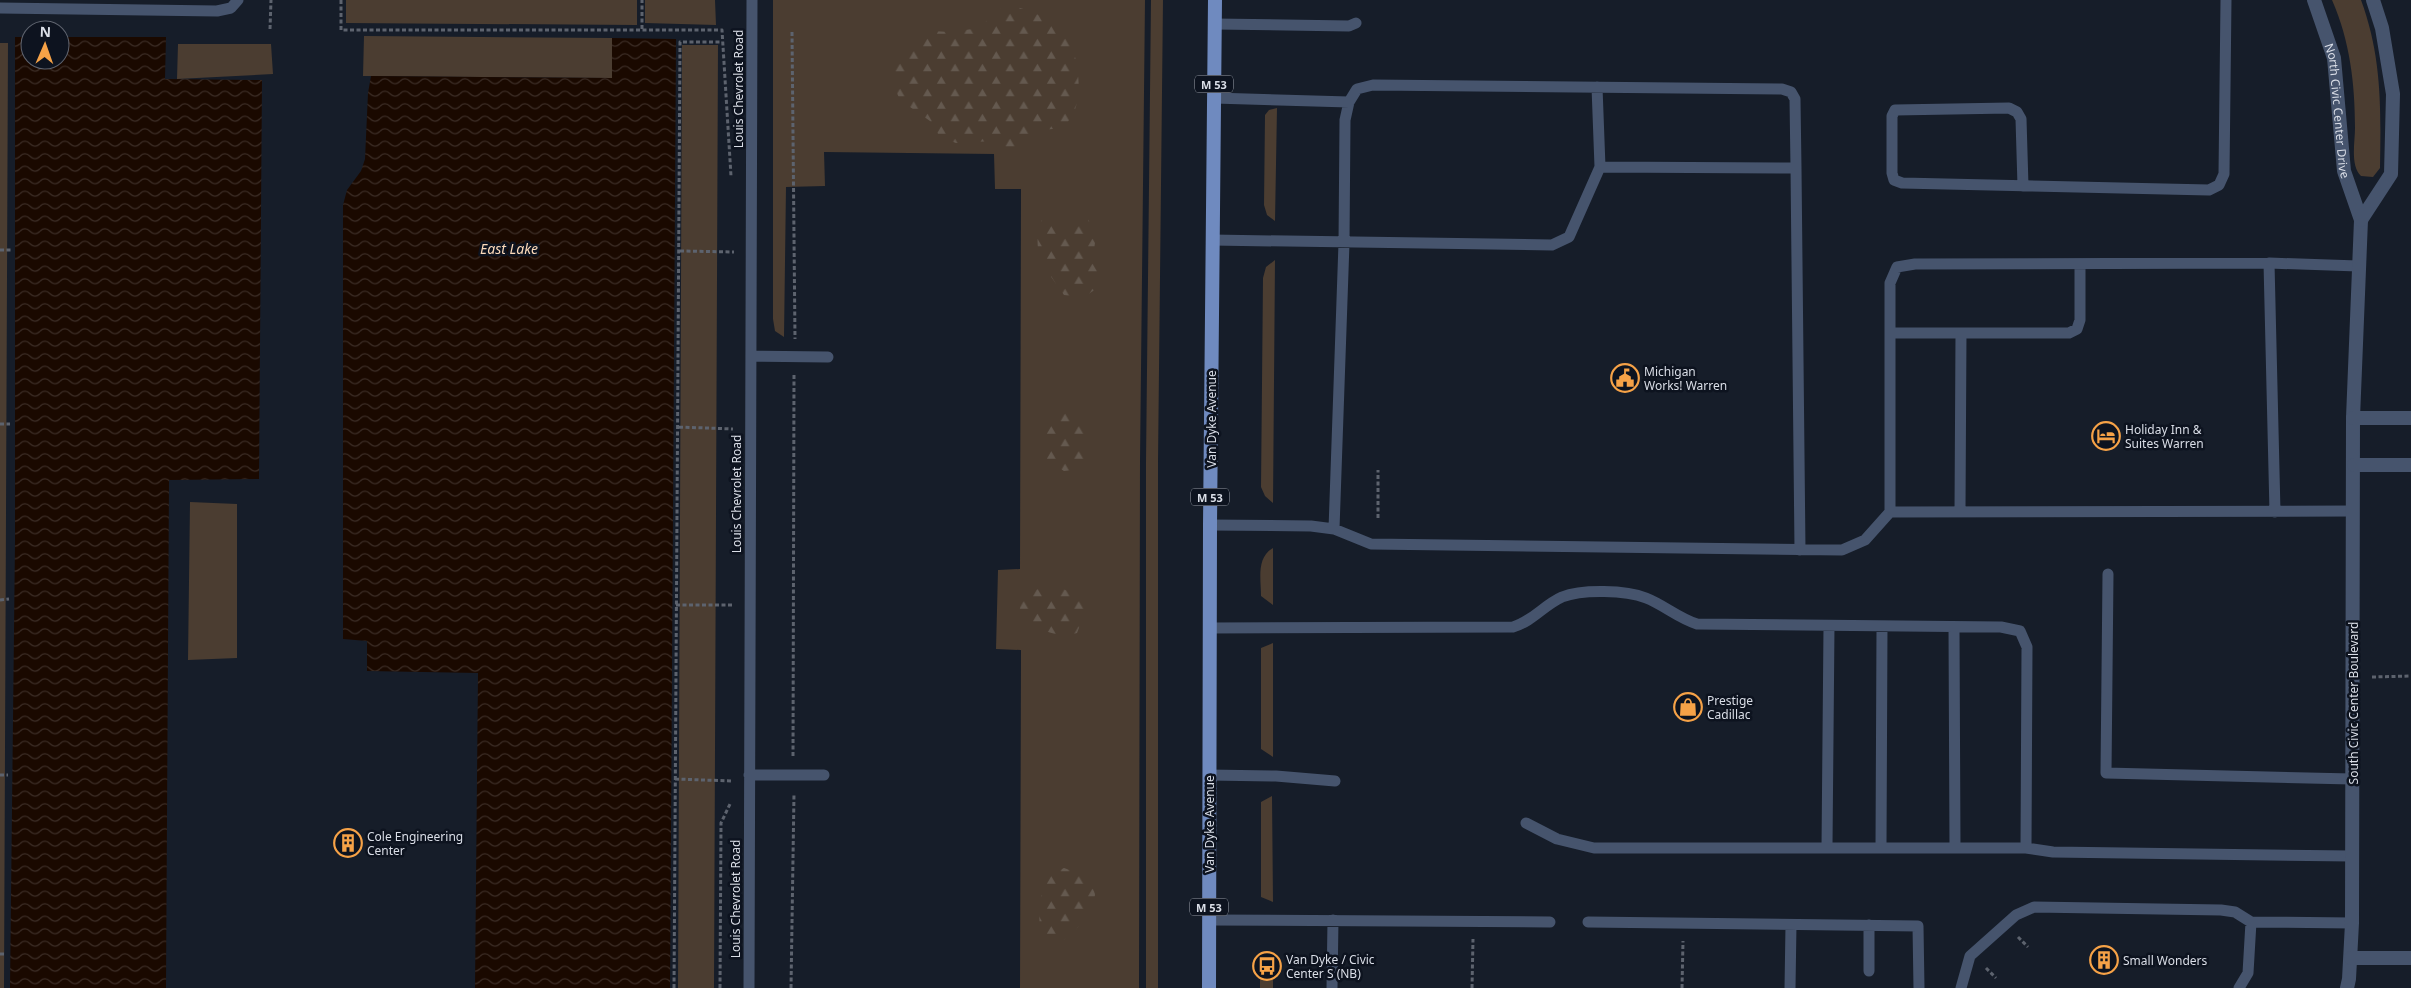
<svg xmlns="http://www.w3.org/2000/svg" width="2411" height="988" viewBox="0 0 2411 988" font-family="'Noto Sans',sans-serif">
  <defs>
    <pattern id="forest-firs" width="22" height="20" patternUnits="userSpaceOnUse" patternTransform="scale(1.25)"><rect width="22" height="20" fill="#4b3d31"/><path d="M5 1l3.5 6h-7zM16 11l3.5 6h-7z" fill="#64594f"/></pattern>
    <pattern id="water-waves" width="16" height="10" patternUnits="userSpaceOnUse" patternTransform="scale(1.25)"><rect width="16" height="10" fill="#1a0900"/><path d="M0 5q4-4 8 0t8 0" fill="none" stroke="#3b2c25"/></pattern>
  </defs>
  <rect width="100%" height="100%" fill="#161d29"/>
  <path fill="#4b3d31" d="M 346,0 L 637,0 L 637,25 L 346,23 Z
    M 645,0 L 715,0 L 716,25 L 645,23 Z
    M 773,0 L 1145,0 L 1140,463 L 1139,988 L 1020,988 L 1021,650 L 996,649 L 998,570 L 1020,569 L 1021,189 L 995,189 L 994,154 L 824,152 L 825,186 L 786,187 L 784,337 L 775,331 L 773,319 Z
    M 1151,0 L 1163,0 L 1158,463 L 1158,988 L 1146,988 L 1146,463 Z
    M 2332,0 L 2361,0 C 2382,57 2381,108 2380,168 L 2373,177 L 2361,176 C 2350,165 2355,143 2355,128 C 2355,84 2350,41 2332,0 Z
    M 364,36 L 612,38 L 612,78 L 363,76 Z
    M 0,43 L 8,43 L 4,988 L 0,988 Z
    M 178,44 L 271,44 L 273,74 L 177,79 Z
    M 682,45 L 718,45 L 714,988 L 678,988 Z
    M 1277,108 L 1275,221 L 1267,215 L 1264,205 L 1265,115 L 1269,110 Z
    M 1275,260 L 1273,503 L 1265,496 L 1261,487 L 1263,278 L 1266,267 Z
    M 190,502 L 237,504 L 237,658 L 188,660 Z
    M 1273,548 L 1273,605 L 1261,596 C 1261,579 1256,558 1273,548 Z
    M 1273,643 L 1273,757 L 1261,749 L 1261,648 Z
    M 1272,796 L 1273,902 L 1261,897 L 1261,802 Z
    M 1260,971 L 1273,971 L 1273,988 L 1260,988 Z"/>
  <path fill="url(#forest-firs)" d="M 1008,4 C 1021,8 1051,18 1061,27 C 1080,46 1090,118 1058,128 C 1051,130 1042,129 1035,130 L 1030,147 L 1014,156 L 993,141 L 956,143 L 940,137 L 930,121 L 900,100 L 893,84 L 892,62 L 908,43 L 932,31 L 950,32 L 980,28 L 993,14 Z
    M 1046,209 L 1061,227 L 1085,213 L 1096,235 L 1094,250 L 1102,266 L 1099,287 L 1084,297 L 1064,295 C 1041,262 1028,250 1046,209 Z
    M 1071,409 C 1088,432 1093,441 1082,469 L 1064,471 L 1047,460 C 1041,439 1040,429 1049,410 Z
    M 1047,588 L 1063,589 L 1084,597 L 1085,612 L 1077,633 L 1065,637 L 1018,623 C 1022,598 1018,591 1047,588 Z
    M 1064,868 L 1092,878 L 1095,895 L 1091,911 L 1069,938 L 1054,942 L 1040,938 L 1039,906 L 1046,876 Z"/>
  <path fill="url(#water-waves)" d="M 15,37 L 30,37 L 30,60 L 60,60 L 60,37 L 166,37 L 165,79 L 262,80 L 259,479 L 169,480 L 166,988 L 10,988 L 15,541 Z
    M 612,38 L 676,39 L 670,988 L 475,988 L 478,673 L 367,671 L 367,641 L 343,639 L 343,205 L 347,190 L 361,171 L 365,159 L 368,93 L 371,76 L 612,78 Z"/>
  <g fill="none" stroke-linecap="round" stroke-linejoin="round">
    <path stroke="#5d636e" stroke-width="3" stroke-dasharray="4 2.5" stroke-linecap="butt" d="M 341,0 L 341,30 L 722,30 L 731,176
      M 270,29 L 271,0
      M 642,29 L 642,0
      M 792,32 L 795,339
      M 0,250 L 11,250
      M 680,251 L 734,252
      M 0,424 L 10,424
      M 679,427 L 733,429
      M 1378,518 L 1378,470
      M 0,600 L 9,599
      M 676,605 L 733,605
      M 2372,677 L 2411,676
      M 793,756 L 794,375
      M 0,775 L 8,775
      M 675,779 L 732,781
      M 2018,937 L 2028,947
      M 0,954 L 6,954
      M 1986,968 L 1996,978
      M 674,988 L 680,42 L 722,42
      M 720,988 L 721,823 L 730,804
      M 791,988 L 794,793
      M 1472,988 L 1473,939
      M 1682,988 L 1683,941"/>
    <path stroke="#46546d" stroke-width="11" d="M 0,8 L 217,11 L 231,8 L 238,0
      M 1215,24 L 1349,26 L 1356,23
      M 1214,98 L 1349,102
      M 1796,168 L 1800,550
      M 2023,186 L 2021,119 L 2017,112 L 2009,108 L 1895,110 L 1892,116 L 1892,173 L 1894,180 L 1902,183 L 2209,190 L 2219,185 L 2224,174 L 2226,0
      M 1212,240 L 1552,245 L 1569,237 L 1600,167
      M 2269,263 L 2275,512
      M 1890,333 L 2069,333 L 2077,329 L 2080,320 L 2080,264
      M 751,356 L 828,357
      M 1960,511 L 1961,333
      M 1890,512 L 2353,511
      M 1210,525 L 1311,526 L 1334,529 L 1371,544 L 1842,550 L 1865,540 L 1890,512 L 1890,283 L 1897,267 L 1915,264 L 2269,263 L 2358,266
      M 1334,529 L 1344,243 L 1345,120 L 1349,102 L 1357,89 L 1373,85 L 1782,89 L 1791,92 L 1795,99 L 1796,168 L 1600,167 L 1597,87
      M 2108,574 L 2106,773 L 2352,779
      M 1954,627 L 1955,848
      M 1210,628 L 1513,627 C 1533,621 1544,605 1562,597 C 1582,589 1626,590 1646,598 C 1664,605 1678,618 1697,624 L 2001,627 L 2020,631 L 2027,647 L 2026,848 L 1594,848 L 1557,839 L 1526,823
      M 749,775 L 824,775
      M 1209,775 L 1276,776 L 1335,781
      M 1827,847 L 1829,626
      M 1881,847 L 1882,627
      M 2026,848 L 2053,852 L 2351,856
      M 1209,920 L 1550,922
      M 1588,922 L 1918,926 L 1919,988
      M 1869,971 L 1869,925
      M 749,988 L 752,0
      M 1332,988 L 1333,920
      M 1790,988 L 1791,925
      M 1961,988 L 1970,956 L 2016,915 L 2034,907 L 2221,910 L 2235,912 L 2251,922
      M 2239,988 L 2248,973 L 2251,922 L 2352,923"/>
    <g stroke="#46546d" stroke-width="14">
      <path id="s1" d="M 2314,0 L 2334,58 L 2344,171 L 2361,220 L 2353,418 L 2352,923 L 2349,979 L 2347,988"/>
      <path d="M 2361,220 L 2391,174 L 2393,94 L 2382,28 L 2373,0"/>
      <path d="M 2353,418 L 2411,418"/>
      <path d="M 2354,465 L 2411,465"/>
      <path d="M 2351,958 L 2411,958"/>
    </g>
    <path stroke="#6f8abf" stroke-width="14" d="M 1209,988 L 1210,525 L 1215,0"/>
  </g>
  <defs>
    <symbol id="civic-ring" viewBox="-11 -11 22 22"><circle r="9.5" fill="#0d131f" stroke="#f6a247" stroke-width="1.5"/><path d="M-.6-6.5H3V-4.5H.6V-3L4-1V1h2V6H-6V1h2V-1L-.6-3ZM-1.2 2.5V6h2.4V2.5Z" fill="#f6a247"/></symbol>
    <symbol id="hotel-ring" viewBox="-11 -11 22 22"><circle r="9.5" fill="#0d131f" stroke="#f6a247" stroke-width="1.5"/><path d="M-6-4.5h1.5V1H6V5H4.5V3h-9V5H-6ZM-4 0a1.8 1.8 0 1 1 3.6 0ZM.5 0V-2.5h3Q6-2.5 6 0Z" fill="#f6a247"/></symbol>
    <symbol id="shop-ring" viewBox="-11 -11 22 22"><circle r="9.5" fill="#0d131f" stroke="#f6a247" stroke-width="1.5"/><path d="M-5-2.5h2.3a2.7 3.5 0 0 1 5.4 0H5L5.5 6h-11ZM-1.5-2.5h3a1.5 2.3 0 0 0-3 0Z" fill="#f6a247"/></symbol>
    <symbol id="building-ring" viewBox="-11 -11 22 22"><circle r="9.5" fill="#0d131f" stroke="#f6a247" stroke-width="1.5"/><path d="M-4-6H4V6H1V3H-1V6H-4ZM-2.5-4.3h1.7v1.8h-1.7ZM.8-4.3h1.7v1.8H.8ZM-2.5-1h1.7V.8h-1.7ZM.8-1h1.7V.8H.8Z" fill="#f6a247"/></symbol>
    <symbol id="bus-ring" viewBox="-11 -11 22 22"><circle r="9.5" fill="#0d131f" stroke="#f6a247" stroke-width="1.5"/><path d="M-5-6H5V4H4V6H2V4H-2V6H-4V4H-5ZM-3.5-4V0h7V-4ZM-3.5 1.2v1.5H-2V1.2ZM2 1.2v1.5H3.5V1.2Z" fill="#f6a247"/></symbol>
  </defs>
  <g fill-rule="evenodd">
    <use href="#civic-ring" x="1609" y="362" width="32" height="32"/>
    <use href="#hotel-ring" x="2090" y="420" width="32" height="32"/>
    <use href="#shop-ring" x="1672" y="691" width="32" height="32"/>
    <use href="#building-ring" x="332" y="827" width="32" height="32"/>
    <use href="#building-ring" x="2088" y="944" width="32" height="32"/>
    <use href="#bus-ring" x="1251" y="950" width="32" height="32"/>
  </g>
  <g text-anchor="middle" dominant-baseline="central" stroke-width="5" stroke-linejoin="round" paint-order="stroke">
    <g fill="#0d131f" stroke="#9ca1ab" stroke-width="1">
      <rect x="1195" y="75.5" width="38" height="17" rx="4"/>
      <rect x="1191" y="488.5" width="38" height="17" rx="4"/>
      <rect x="1190" y="898.5" width="38" height="17" rx="4"/>
    </g>
    <g font-size="11" font-weight="bold" fill="#dadee7">
      <text x="1214" y="84">M 53</text>
      <text x="1210" y="497">M 53</text>
      <text x="1209" y="907">M 53</text>
    </g>
    <g font-size="12" fill="#dadee7" stroke="#0d131f">
      <text transform="translate(738 89) rotate(-90)">Louis Chevrolet Road</text>
      <text stroke="none"><textPath href="#s1" startOffset="114">North Civic Center Drive</textPath></text>
      <text transform="translate(1211 419) rotate(-90)">Van Dyke Avenue</text>
      <text transform="translate(736 494) rotate(-90)">Louis Chevrolet Road</text>
      <text transform="translate(2353 703) rotate(-90)">South Civic Center Boulevard</text>
      <text transform="translate(1209 824) rotate(-90)">Van Dyke Avenue</text>
      <text transform="translate(735 899) rotate(-90)">Louis Chevrolet Road</text>
    </g>
    <g font-size="12" fill="#dadee7" stroke="#0d131f" text-anchor="start">
      <text x="1644" y="371">Michigan<tspan x="1644" dy="14">Works! Warren</tspan></text>
      <text x="2125" y="429">Holiday Inn &amp;<tspan x="2125" dy="14">Suites Warren</tspan></text>
      <text x="1707" y="700">Prestige<tspan x="1707" dy="14">Cadillac</tspan></text>
      <text x="367" y="836">Cole Engineering<tspan x="367" dy="14">Center</tspan></text>
      <text x="1286" y="959">Van Dyke / Civic<tspan x="1286" dy="14">Center S (NB)</tspan></text>
      <text x="2123" y="960">Small Wonders</text>
    </g>
    <g font-size="14" font-style="italic" fill="#fbd9b9" stroke="#0d131f">
      <text x="509" y="248">East Lake</text>
    </g>
  </g>
  <g transform="translate(45 45) rotate(2)"><circle r="24" fill="#0d131f" stroke="#5f646f"/>
  <path d="M0-4L9 19L0 12L-9 19Z" fill="#f6a247"/>
  <text y="-8" font-size="14" font-weight="bold" text-anchor="middle" fill="#dadee7">N</text>
  </g>
</svg>
